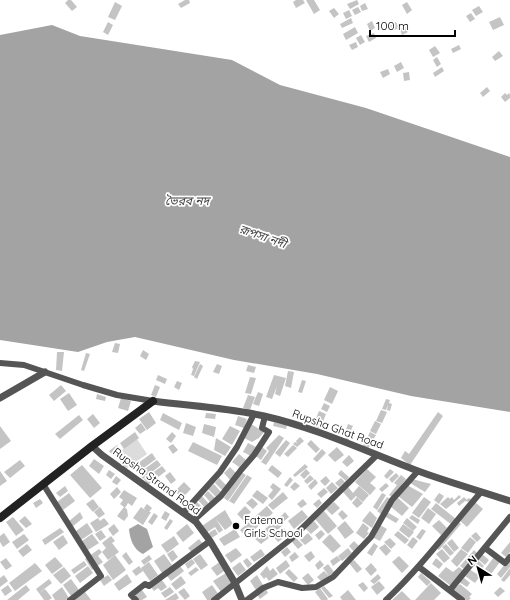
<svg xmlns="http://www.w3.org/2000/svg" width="510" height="600" viewBox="0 0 510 600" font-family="Quicksand,'Noto Sans Bengali',sans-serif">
  <rect width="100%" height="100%" fill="#fff"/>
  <path fill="#dcdcdc" d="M 137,439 L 147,454 L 126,469 L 115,455 Z"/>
  <path fill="#a3a3a3" d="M 52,25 L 80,36 L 232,60 L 280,85 L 366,108 L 510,157 L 510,412 L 411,396 L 317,374 L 234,360 L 135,337 L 107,342 L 78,352 L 0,340 L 0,35 Z
    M 138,524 L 147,529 L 153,547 L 143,554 C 133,549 130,539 129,529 Z"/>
  <path fill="#c4c4c4" d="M 68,0 L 71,0 L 77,7 L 72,11 L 65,3 Z
    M 185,0 L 189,0 L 190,3 L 181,8 L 178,4 Z
    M 296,0 L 303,0 L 305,3 L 296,8 L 293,2 Z
    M 306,0 L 314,0 L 320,10 L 314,14 Z
    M 357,0 L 359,4 L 350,9 L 347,4 Z
    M 115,2 L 122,6 L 115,20 L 108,17 Z
    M 407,2 L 412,10 L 407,14 L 402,5 Z
    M 365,3 L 368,9 L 362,11 L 360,6 Z
    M 479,6 L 483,12 L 476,16 L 472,10 Z
    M 358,7 L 361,12 L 355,15 L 352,10 Z
    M 334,8 L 339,14 L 334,18 L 329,11 Z
    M 349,10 L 352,16 L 346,19 L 343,13 Z
    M 471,13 L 475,19 L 470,22 L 466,16 Z
    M 500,17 L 504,25 L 493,30 L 489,22 Z
    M 351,18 L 353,23 L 342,28 L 340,24 Z
    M 372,21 L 375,28 L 370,31 L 367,24 Z
    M 108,22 L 113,25 L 108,35 L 103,32 Z
    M 396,22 L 399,28 L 392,31 L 389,26 Z
    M 405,26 L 408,32 L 402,35 L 400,29 Z
    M 355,27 L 358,33 L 346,40 L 343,34 Z
    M 374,33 L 376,38 L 369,42 L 366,36 Z
    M 361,35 L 365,42 L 360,45 L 356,38 Z
    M 356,42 L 358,47 L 352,50 L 349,45 Z
    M 459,45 L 461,49 L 453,53 L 451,49 Z
    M 435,46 L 440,53 L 433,57 L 429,50 Z
    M 499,51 L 503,56 L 495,61 L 492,57 Z
    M 437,57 L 441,64 L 437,67 L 433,60 Z
    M 401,62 L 404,68 L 397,72 L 394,66 Z
    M 442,67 L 444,71 L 435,77 L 433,73 Z
    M 388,69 L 390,74 L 383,78 L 380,72 Z
    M 409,72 L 410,80 L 404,81 L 403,73 Z
    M 487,87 L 490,91 L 483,97 L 480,93 Z
    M 505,93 L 507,95 L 509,93 L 510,95 L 510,98 L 505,102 L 501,97 Z
    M 115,343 L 120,344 L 118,353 L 112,352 Z
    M 143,350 L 149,354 L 146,360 L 140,356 Z
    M 57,352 L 64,352 L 62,371 L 56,370 Z
    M 86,353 L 90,354 L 84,371 L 81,370 Z
    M 195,361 L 200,362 L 194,376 L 191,375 L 193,369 L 192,367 Z
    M 200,364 L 203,366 L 197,379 L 194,377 Z
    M 217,364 L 222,366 L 219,374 L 213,372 Z
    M 248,365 L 256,367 L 254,373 L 246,371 Z
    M 288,371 L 294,372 L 291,388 L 285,386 Z
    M 158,375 L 167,379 L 165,384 L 156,380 Z
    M 274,375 L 286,378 L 280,396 L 275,394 L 277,386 L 272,399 L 266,397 Z
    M 250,377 L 256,378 L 251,394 L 245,393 Z
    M 302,380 L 306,381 L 302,393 L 298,392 Z
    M 177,381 L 182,383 L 179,390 L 174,387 Z
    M 61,385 L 66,391 L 54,401 L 49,395 Z
    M 155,385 L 160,387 L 156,397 L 151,395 Z
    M 330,387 L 338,391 L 332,404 L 324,400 Z
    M 258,392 L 263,394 L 259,406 L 253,404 Z
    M 69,393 L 77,405 L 68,411 L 60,399 Z
    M 97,394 L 106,397 L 105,401 L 96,399 Z
    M 248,395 L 255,397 L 250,410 L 243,408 Z
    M 121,398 L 131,401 L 128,411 L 118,408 Z
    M 386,399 L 390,400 L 389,403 L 392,404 L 390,411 L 387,410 L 388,405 L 386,410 L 382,409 Z
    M 324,403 L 330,406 L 327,412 L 321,409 Z
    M 381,410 L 387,412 L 382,423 L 376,421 Z
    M 319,411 L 326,414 L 320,429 L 313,426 Z
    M 149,412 L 156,423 L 147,430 L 139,419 Z
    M 438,412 L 443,416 L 410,465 L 401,458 L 405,451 L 409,454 Z
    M 163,413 L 182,423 L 179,430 L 160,420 Z
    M 206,413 L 216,414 L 215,419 L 205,418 Z
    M 93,414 L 100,423 L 94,428 L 87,419 Z
    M 79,415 L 83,420 L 60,439 L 55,434 Z
    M 238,416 L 247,419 L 244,428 L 235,425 Z
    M 375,421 L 381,424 L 376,434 L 370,431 Z
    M 274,422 L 287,425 L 286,429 L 273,426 Z
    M 141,423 L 146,430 L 140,434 L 135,428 Z
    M 186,423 L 196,427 L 193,436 L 183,433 Z
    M 204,424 L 216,427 L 214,437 L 202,433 Z
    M 251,424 L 264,432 L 259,438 L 252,442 L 244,438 Z
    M 348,424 L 353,426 L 349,434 L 351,436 L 348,441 L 345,439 L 348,433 L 345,432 Z
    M 0,426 L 11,441 L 0,449 Z
    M 230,426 L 240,431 L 232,445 L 222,439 Z
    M 135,432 L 139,438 L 124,449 L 120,443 Z
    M 172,432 L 176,436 L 171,443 L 166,439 Z
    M 370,432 L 376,435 L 368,449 L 363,446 Z
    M 279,435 L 284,438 L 266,465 L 261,462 L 269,451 L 266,448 Z
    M 300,437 L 304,441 L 297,447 L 293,444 L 295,442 L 297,443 L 296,441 Z
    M 216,438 L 231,447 L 225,456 L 214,450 Z
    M 286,440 L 290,443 L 280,457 L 275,453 Z
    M 311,440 L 320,449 L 316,453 L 307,444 Z
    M 193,442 L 222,456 L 217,465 L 188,451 Z
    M 248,443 L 256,447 L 251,456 L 243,452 Z
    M 173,444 L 178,450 L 173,454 L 168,447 Z
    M 117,445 L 121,450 L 113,456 L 109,451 Z
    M 293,445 L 297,448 L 288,457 L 284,454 Z
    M 262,447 L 267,451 L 261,460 L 256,456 Z
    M 337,447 L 344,455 L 335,462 L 328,455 Z
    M 322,449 L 326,453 L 317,462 L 313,459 Z
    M 152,453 L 156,459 L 138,472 L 134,466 Z
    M 239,454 L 246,460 L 239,467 L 232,462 Z
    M 349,455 L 354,461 L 347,467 L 342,462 Z
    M 94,459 L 104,466 L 99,474 L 89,466 Z
    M 20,460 L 25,466 L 10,478 L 4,472 Z
    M 157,460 L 161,465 L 143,479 L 139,473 Z
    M 305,464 L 308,467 L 295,477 L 293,475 Z
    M 82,465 L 102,488 L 90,498 L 70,475 Z
    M 272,465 L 282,473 L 278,478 L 268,470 Z
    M 162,466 L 166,471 L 148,485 L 144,479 Z
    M 230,467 L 237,474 L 230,480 L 224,473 Z
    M 306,469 L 310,473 L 304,479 L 300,475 Z
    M 367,469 L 376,477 L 370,483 L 376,488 L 370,495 L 355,482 Z
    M 390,469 L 394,472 L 387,479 L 384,476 Z
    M 109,470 L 115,474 L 111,479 L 106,475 Z
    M 341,470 L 349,477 L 346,481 L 338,474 Z
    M 0,471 L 7,481 L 0,486 Z
    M 170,472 L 176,480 L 171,484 L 165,476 Z
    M 241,472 L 246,475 L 228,501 L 224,498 Z
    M 396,473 L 399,476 L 392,483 L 389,479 Z
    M 247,475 L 252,478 L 234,504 L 229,501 Z
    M 310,475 L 314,479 L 307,484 L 304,481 Z
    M 401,475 L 406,479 L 392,497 L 389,495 L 397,485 L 394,483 Z
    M 116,476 L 121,480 L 117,485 L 112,482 Z
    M 326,476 L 330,481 L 325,486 L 320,481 Z
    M 290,477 L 293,480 L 287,487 L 284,485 Z
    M 219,478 L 227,486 L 223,491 L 215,483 Z
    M 341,478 L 345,482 L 339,487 L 335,483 Z
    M 315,479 L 318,483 L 311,490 L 308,486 Z
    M 412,479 L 431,484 L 425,492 L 410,483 Z
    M 184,482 L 191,489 L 182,498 L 175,491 Z
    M 295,482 L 300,486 L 294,491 L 290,487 Z
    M 332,482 L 338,488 L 331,494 L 326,488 Z
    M 273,483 L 281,489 L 272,500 L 268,496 L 273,490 L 270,487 Z
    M 386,483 L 389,486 L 382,492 L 379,489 Z
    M 214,484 L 222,493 L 217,498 L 208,489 Z
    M 407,485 L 423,494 L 412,507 L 398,496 Z
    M 65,486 L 68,491 L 60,497 L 56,493 Z
    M 359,486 L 369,495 L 363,502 L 356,496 L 351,501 L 343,492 L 348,487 L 353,493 Z
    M 117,487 L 121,492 L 114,499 L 110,494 Z
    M 324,488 L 328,492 L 321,498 L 317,494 Z
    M 124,490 L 137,498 L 132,506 L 128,503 L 125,508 L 127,509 L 128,516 L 124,521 L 117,516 L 124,507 L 120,504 L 123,500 L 119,497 Z
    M 257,490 L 268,498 L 263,504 L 252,496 Z
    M 208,491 L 216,499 L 212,504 L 204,495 Z
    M 283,492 L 288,498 L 273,510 L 268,505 Z
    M 69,493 L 75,501 L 63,510 L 57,502 Z
    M 382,493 L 386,495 L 377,510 L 373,507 Z
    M 439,493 L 444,496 L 439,504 L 434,500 Z
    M 459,495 L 461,497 L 446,509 L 440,504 L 448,497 L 450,499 L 452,497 L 454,500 Z
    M 202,496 L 210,505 L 206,509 L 198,500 Z
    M 357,497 L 363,503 L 357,508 L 352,503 Z
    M 387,497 L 390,499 L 381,514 L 377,511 Z
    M 397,497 L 409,508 L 402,516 L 390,506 Z
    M 424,497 L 431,502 L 419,518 L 412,513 Z
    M 464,497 L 467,500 L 468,498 L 471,499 L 470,502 L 465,501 L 459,506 L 457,503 Z
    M 252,498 L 258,504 L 253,509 L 246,503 Z
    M 40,499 L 43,503 L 36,508 L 33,503 Z
    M 93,499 L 99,507 L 93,512 L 86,504 Z
    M 303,499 L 307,504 L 301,508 L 297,504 Z
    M 319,499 L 322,503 L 317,508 L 313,504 Z
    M 196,501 L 204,509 L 198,515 L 190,507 Z
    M 334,502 L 340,508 L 332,515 L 326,509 Z
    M 475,502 L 483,509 L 467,527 L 459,520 Z
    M 436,503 L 456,519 L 452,525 L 431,509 Z
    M 147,504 L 152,508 L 149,512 L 151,512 L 143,525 L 133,518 L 141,507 L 145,510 L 144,508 Z
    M 245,506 L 251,512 L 243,520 L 237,514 Z
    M 267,506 L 273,513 L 246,537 L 240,530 Z
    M 100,507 L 105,514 L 99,518 L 94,512 Z
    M 428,508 L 436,514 L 429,524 L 421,518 Z
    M 225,510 L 233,524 L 225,530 L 216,519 L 223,530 L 219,533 L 215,527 L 206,533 L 202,526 Z
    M 302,510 L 308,517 L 294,529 L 288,521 Z
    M 342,510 L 348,516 L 343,520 L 338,514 Z
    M 165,511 L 170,514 L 166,521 L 161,518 Z
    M 324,511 L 337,526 L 328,534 L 315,519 Z
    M 370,511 L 377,518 L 372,528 L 362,521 Z
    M 80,512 L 83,518 L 72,527 L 68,522 Z
    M 285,512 L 289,517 L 283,522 L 280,517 Z
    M 387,512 L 399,519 L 396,523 L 384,516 Z
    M 154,513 L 158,516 L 152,525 L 148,522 Z
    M 412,515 L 420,520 L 418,524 L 409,518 Z
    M 25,516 L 32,524 L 26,528 L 19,521 Z
    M 13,517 L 24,530 L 16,536 L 6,522 Z
    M 98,518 L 100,521 L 104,518 L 109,524 L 96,532 L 90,523 Z
    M 407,518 L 417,527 L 413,531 L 403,523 Z
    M 170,519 L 173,521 L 167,530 L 164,528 Z
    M 277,519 L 283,525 L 271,536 L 265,529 Z
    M 439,520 L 447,528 L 441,535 L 432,526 Z
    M 314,521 L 319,527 L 311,534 L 305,528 Z
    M 345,521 L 354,532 L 345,539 L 337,528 Z
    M 458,521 L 461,524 L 439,550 L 436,548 Z
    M 87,523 L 93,532 L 78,542 L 72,534 Z
    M 363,523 L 369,528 L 367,532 L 369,533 L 364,539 L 356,533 Z
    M 114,524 L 119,531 L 113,536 L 108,529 Z
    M 187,524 L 194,533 L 183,542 L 176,533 Z
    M 403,524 L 414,532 L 409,538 L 399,530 Z
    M 380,525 L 387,529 L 380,541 L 372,537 Z
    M 60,528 L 64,532 L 45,545 L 42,540 Z
    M 284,528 L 289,534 L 278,542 L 273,536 Z
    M 215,529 L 218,534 L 210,539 L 207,534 Z
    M 235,529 L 240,537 L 224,546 L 219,539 Z
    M 422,529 L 426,531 L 420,540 L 416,537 Z
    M 101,530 L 106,537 L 100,541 L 95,534 Z
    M 264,530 L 270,537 L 261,544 L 254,538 Z
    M 321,530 L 325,534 L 319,540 L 315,535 Z
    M 398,531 L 409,540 L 405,544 L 394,535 Z
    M 476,532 L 481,538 L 477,542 L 471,536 Z
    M 4,533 L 10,542 L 3,547 L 0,542 L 0,536 Z
    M 308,533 L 313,539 L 305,545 L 300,540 Z
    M 24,534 L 29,540 L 17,549 L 12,542 Z
    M 92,534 L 99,543 L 88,550 L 82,541 Z
    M 330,534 L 341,546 L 333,553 L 322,542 Z
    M 63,535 L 68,543 L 59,550 L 53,542 Z
    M 111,536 L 115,541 L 112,543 L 119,552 L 108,560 L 102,552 L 106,548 L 102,543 Z
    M 174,536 L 179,544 L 167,553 L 161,545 Z
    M 413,537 L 418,541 L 412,549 L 407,545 Z
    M 470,537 L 476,542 L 468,553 L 461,548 Z
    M 296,538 L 303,545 L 298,549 L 292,542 Z
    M 390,538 L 396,544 L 391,549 L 384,542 Z
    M 199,539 L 203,544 L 192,553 L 188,548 Z
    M 452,539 L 459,548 L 454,552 L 447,543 Z
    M 354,541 L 359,546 L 354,552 L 349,546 Z
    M 510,542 L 510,552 L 506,557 L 501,553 Z
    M 374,543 L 378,546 L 372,556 L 367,553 Z
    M 27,544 L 32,550 L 23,557 L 18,551 Z
    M 385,544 L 391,551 L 386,556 L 379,548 Z
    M 446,544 L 454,553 L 450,556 L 442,547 Z
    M 287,547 L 291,552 L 285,557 L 281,552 Z
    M 236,548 L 242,555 L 231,563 L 225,555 Z
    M 348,548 L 352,553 L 342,561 L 338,556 Z
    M 99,549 L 102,552 L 98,556 L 103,562 L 92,570 L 85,559 Z
    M 261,549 L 265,555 L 254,562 L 250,557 Z
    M 442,549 L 450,558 L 444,563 L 436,554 Z
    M 461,549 L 468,554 L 457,567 L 451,561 Z
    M 173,550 L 178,557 L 172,562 L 167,554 Z
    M 474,550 L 478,554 L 465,570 L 460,566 Z
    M 311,551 L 315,557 L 309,562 L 304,556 Z
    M 126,552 L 133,562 L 129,565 L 122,556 Z
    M 295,552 L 299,557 L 292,562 L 289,557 Z
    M 164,554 L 172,565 L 162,573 L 154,561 Z
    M 200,554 L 208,565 L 201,570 L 193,559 Z
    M 482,554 L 489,560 L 485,565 L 478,559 Z
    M 115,555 L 126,570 L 113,580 L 103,565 Z
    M 149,555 L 152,559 L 144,565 L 141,561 Z
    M 337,556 L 341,560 L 333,566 L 330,561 Z
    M 399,556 L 409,566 L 402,573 L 392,562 Z
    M 55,557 L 63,566 L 52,574 L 45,565 Z
    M 494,557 L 500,562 L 491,574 L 485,569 Z
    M 6,558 L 12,566 L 6,570 L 0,562 Z
    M 247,558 L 252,564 L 248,568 L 243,561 Z
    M 436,558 L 443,564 L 439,569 L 432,564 Z
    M 510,558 L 510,567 L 501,578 L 497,574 Z
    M 192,559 L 195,563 L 188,569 L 185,564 Z
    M 286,560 L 290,566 L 280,574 L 276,568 Z
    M 320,560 L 324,565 L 318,570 L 315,565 Z
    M 354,560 L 362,569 L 357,573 L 349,563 Z
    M 478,560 L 484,566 L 480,571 L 473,565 Z
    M 84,561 L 87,565 L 74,574 L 71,570 Z
    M 221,561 L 227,569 L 217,576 L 211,568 Z
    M 149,562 L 158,575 L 150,581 L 141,568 Z
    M 240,562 L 246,570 L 238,576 L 232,568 Z
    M 35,563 L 42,571 L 15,591 L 9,583 Z
    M 371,563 L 377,570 L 371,576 L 365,569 Z
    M 328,564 L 334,572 L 329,576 L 323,568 Z
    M 88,566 L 93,573 L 80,583 L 75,576 Z
    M 139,566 L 143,571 L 136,576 L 132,571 Z
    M 180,566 L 184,571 L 171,581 L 167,576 Z
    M 267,566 L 270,571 L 273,568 L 278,574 L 269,581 L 266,577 L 264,579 L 260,574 Z
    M 64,567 L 71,576 L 61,584 L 53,575 Z
    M 196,567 L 199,570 L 191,576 L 188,573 Z
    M 446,567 L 453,572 L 459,567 L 464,571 L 451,586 L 438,576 Z
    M 510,568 L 510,575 L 504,582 L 501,580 Z
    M 289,569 L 298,578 L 294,582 L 285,573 Z
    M 469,569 L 480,576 L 475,583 L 465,576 Z
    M 324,571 L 329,576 L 322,582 L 317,577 Z
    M 226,573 L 233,583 L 221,592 L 213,581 Z
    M 308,573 L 314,580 L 308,585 L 302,578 Z
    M 421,573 L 431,582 L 427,586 L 418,577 Z
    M 127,574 L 132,582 L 119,591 L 114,584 Z
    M 378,574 L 381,578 L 374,584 L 370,581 Z
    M 4,575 L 8,581 L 0,587 L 0,578 Z
    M 108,575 L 112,580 L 104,586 L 100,580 Z
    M 257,575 L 263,585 L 256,590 L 250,581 Z
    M 181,576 L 186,583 L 176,590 L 171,584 Z
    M 463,577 L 470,583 L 467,587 L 459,582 Z
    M 49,579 L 52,583 L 39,593 L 36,589 Z
    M 71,579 L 79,590 L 71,596 L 63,585 Z
    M 162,580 L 167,587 L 161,591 L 158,588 L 154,591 L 151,587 Z
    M 379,581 L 385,588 L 377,595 L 371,587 Z
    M 363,582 L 368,588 L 364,592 L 358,585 Z
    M 431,583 L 441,593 L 434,600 L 415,600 Z
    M 460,584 L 472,594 L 469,597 L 471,598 L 469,600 L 466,600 L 453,590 Z
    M 8,585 L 12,591 L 5,596 L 1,590 Z
    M 26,585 L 30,590 L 18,600 L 7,600 Z
    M 212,585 L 219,595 L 212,600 L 207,600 L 202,592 Z
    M 324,586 L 333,596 L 329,598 L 321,588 Z
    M 62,587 L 69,598 L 66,600 L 55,600 L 52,595 Z
    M 170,587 L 174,592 L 165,598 L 161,593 Z
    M 500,587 L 505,591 L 498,597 L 494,593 Z
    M 184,588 L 190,596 L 185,600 L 178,592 Z
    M 320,588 L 328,599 L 327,600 L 321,600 L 315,592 Z
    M 45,589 L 52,598 L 49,600 L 44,600 L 39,593 Z
    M 266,589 L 268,593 L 260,599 L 257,595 Z
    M 142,590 L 147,597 L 142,600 L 138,600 L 134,595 Z
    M 348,590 L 356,600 L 342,600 L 340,597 Z
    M 402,591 L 411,600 L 392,600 Z
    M 85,592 L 91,600 L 76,600 L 75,599 Z
    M 176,593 L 179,598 L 176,600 L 165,600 Z"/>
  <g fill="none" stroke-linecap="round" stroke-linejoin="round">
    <path stroke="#555" stroke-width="6" d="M 0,363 L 24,365 L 83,385 L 117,395 L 153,401
      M 43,484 L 101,576 L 70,600
      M 183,513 L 220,472 L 237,447 L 254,414
      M 194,520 L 221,496 L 241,470 L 254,455 L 269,432 L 262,428 L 265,416
      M 485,548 L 505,563 L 510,557
      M 419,567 L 462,600
      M 450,590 L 510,517
      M 136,600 L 131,595 L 145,584 L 149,586 L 210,541
      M 214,600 L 291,539 L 377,455
      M 247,600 L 263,588 L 278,582 L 302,588 L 316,587 L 333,577 L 371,537 L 392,500 L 418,471
      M 386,600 C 421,567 450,528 481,492"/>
    <path stroke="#555" stroke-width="7" d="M 0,398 L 45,372
      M 153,401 C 190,406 228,408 264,416 C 317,428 367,452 418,471 C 448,482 480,491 510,501
      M 92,446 L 102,455 L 196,522 L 210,541 L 235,583 L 242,600"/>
    <path stroke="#222" stroke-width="8" d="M 0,518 L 92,446 L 153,401"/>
  </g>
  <circle fill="#000" stroke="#fff" stroke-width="1.5" cx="236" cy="526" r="4"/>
  <g text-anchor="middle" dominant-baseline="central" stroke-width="3.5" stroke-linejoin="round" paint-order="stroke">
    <g font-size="11" fill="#000" stroke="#fff">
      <text transform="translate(338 429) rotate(20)">Rupsha Ghat Road</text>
      <text transform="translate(157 481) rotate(36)">Rupsha Strand Road</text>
    </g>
    <g font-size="11" fill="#000" stroke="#fff" text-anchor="start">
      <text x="244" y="520">Fatema<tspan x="244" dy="13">Girls School</tspan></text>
    </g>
    <g font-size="12" font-style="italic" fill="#444" stroke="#fff">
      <text x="187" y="200">ভৈরব নদ</text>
      <text transform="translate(263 236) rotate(19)">রূপসা নদী</text>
    </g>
  </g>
  <g transform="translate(478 568) rotate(323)" stroke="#ffffff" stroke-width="3" paint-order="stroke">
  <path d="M0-3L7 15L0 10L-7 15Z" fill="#000000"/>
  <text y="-6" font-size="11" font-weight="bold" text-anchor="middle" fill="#000000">N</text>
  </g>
  <path d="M370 30v6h85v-6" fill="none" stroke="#000000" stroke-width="2"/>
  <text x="376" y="30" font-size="12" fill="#000000" stroke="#ffffff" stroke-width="3" paint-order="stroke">100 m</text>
</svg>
